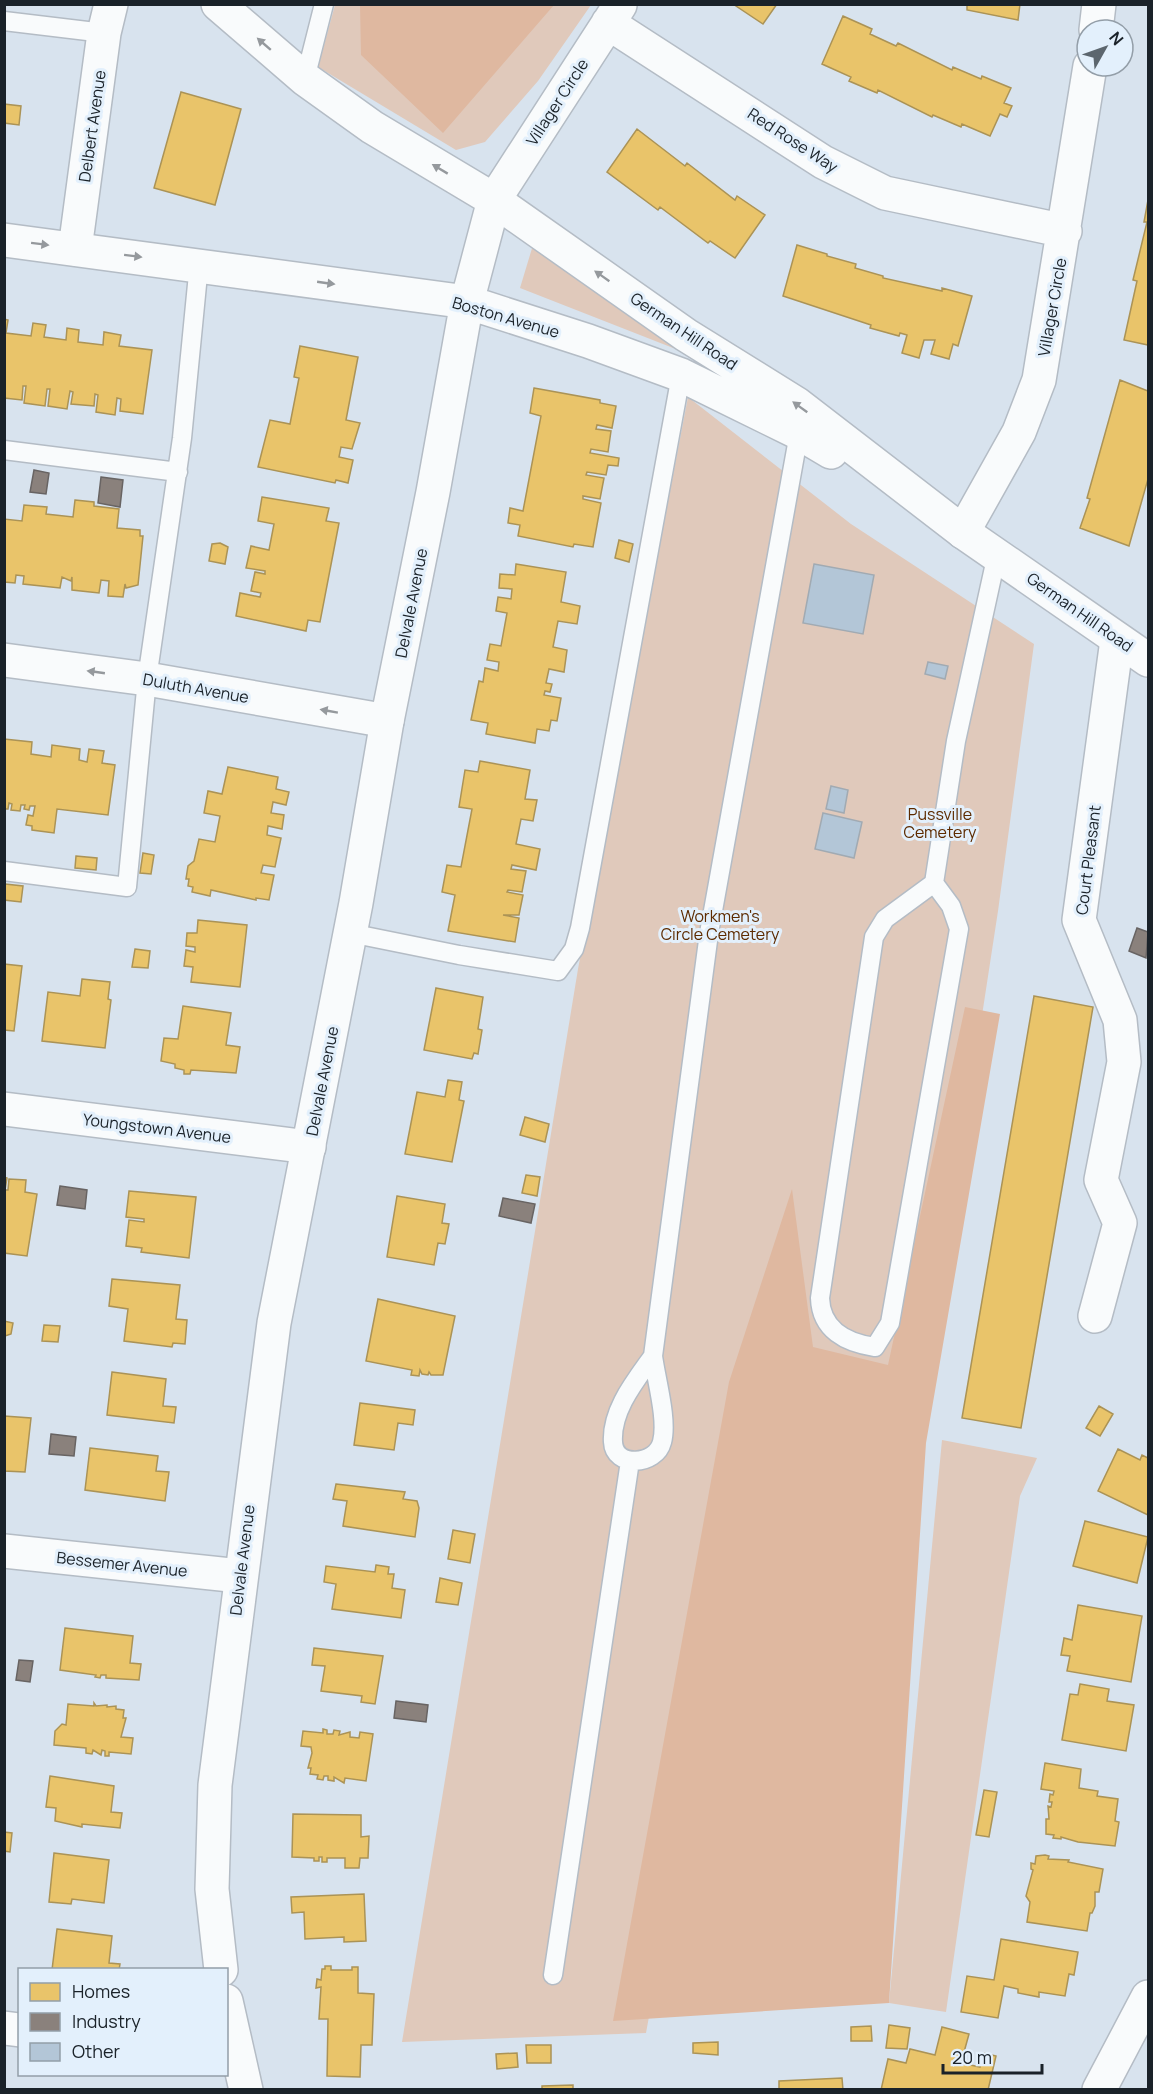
<svg xmlns="http://www.w3.org/2000/svg" width="1153" height="2094" viewBox="0 0 1153 2094" font-family="Manrope,sans-serif">
  <rect width="100%" height="100%" fill="#d8e3ee"/>
  <path fill="#e0c9bb" d="M 335,5 L 591,5 L 538,81 L 485,142 L 456,150 L 318,67 Z
    M 533,245 L 691,355 L 520,288 Z
    M 688,397 L 851,524 L 1034,644 L 998,911 L 921,1414 L 743,1501 L 646,2033 L 402,2042 L 578,969 Z
    M 942,1440 L 1037,1458 L 1020,1496 L 946,2012 L 889,2003 Z"/>
  <path fill="#dfb8a0" d="M 360,5 L 360,4 L 554,5 L 443,133 L 361,55 Z
    M 965,1007 L 1000,1014 L 926,1443 L 889,2003 L 613,2021 L 729,1382 L 792,1189 L 813,1347 L 888,1365 Z"/>
  <path fill="#e9c46a" stroke="#ab9356" stroke-width="1.5" d="M 733,4 L 777,4 L 763,24 Z
    M 967,4 L 1020,4 L 1018,20 L 967,10 Z
    M 843,16 L 872,29 L 870,34 L 896,46 L 898,43 L 952,70 L 953,67 L 981,79 L 982,76 L 1011,88 L 1004,103 L 1012,106 L 1007,117 L 1000,114 L 990,136 L 962,124 L 961,127 L 933,115 L 932,117 L 878,90 L 877,93 L 849,81 L 851,77 L 822,64 Z
    M 181,92 L 241,109 L 215,205 L 154,188 Z
    M 4,104 L 21,106 L 19,125 L 4,123 Z
    M 637,129 L 685,166 L 687,163 L 735,200 L 737,196 L 765,215 L 735,258 L 710,241 L 708,243 L 660,207 L 658,210 L 607,172 Z
    M 1148,200 L 1148,345 L 1124,340 L 1137,281 L 1133,280 L 1147,222 L 1144,222 Z
    M 797,245 L 827,254 L 827,256 L 856,264 L 855,268 L 883,276 L 883,278 L 942,291 L 942,288 L 972,296 L 958,346 L 953,344 L 949,359 L 931,354 L 935,340 L 924,340 L 919,358 L 902,353 L 907,335 L 900,333 L 899,336 L 870,328 L 871,325 L 783,296 Z
    M 4,319 L 8,320 L 6,333 L 31,336 L 33,323 L 46,325 L 44,337 L 66,340 L 67,328 L 79,330 L 78,342 L 103,345 L 104,332 L 121,335 L 119,346 L 152,350 L 143,414 L 120,411 L 121,399 L 117,398 L 115,415 L 96,412 L 98,395 L 95,394 L 94,406 L 71,404 L 73,392 L 70,391 L 67,409 L 48,406 L 50,389 L 47,389 L 45,406 L 24,403 L 26,386 L 23,386 L 22,400 L 4,398 Z
    M 300,346 L 358,357 L 346,420 L 360,423 L 352,449 L 341,447 L 339,457 L 353,460 L 348,483 L 336,480 L 335,483 L 258,467 L 270,420 L 290,424 L 299,378 L 294,377 Z
    M 1120,380 L 1148,391 L 1148,479 L 1129,546 L 1080,528 L 1090,499 L 1087,498 Z
    M 534,388 L 600,400 L 600,403 L 616,406 L 612,428 L 597,425 L 596,429 L 611,431 L 608,452 L 591,449 L 590,453 L 619,458 L 618,466 L 608,465 L 606,475 L 587,472 L 586,475 L 604,478 L 600,499 L 583,496 L 583,499 L 601,503 L 593,547 L 574,544 L 573,547 L 518,536 L 520,525 L 508,523 L 510,508 L 523,511 L 541,416 L 530,413 Z
    M 262,497 L 329,508 L 326,521 L 339,523 L 320,622 L 308,620 L 306,631 L 236,616 L 240,593 L 260,597 L 261,593 L 251,591 L 255,572 L 265,574 L 265,571 L 246,568 L 251,546 L 269,550 L 274,524 L 258,521 Z
    M 75,500 L 94,502 L 94,506 L 119,509 L 117,528 L 140,530 L 140,536 L 143,536 L 138,585 L 126,588 L 125,584 L 123,597 L 108,596 L 109,581 L 101,580 L 99,593 L 72,590 L 72,577 L 71,581 L 62,577 L 60,588 L 23,584 L 24,576 L 16,575 L 15,583 L 4,582 L 4,519 L 22,521 L 24,505 L 47,507 L 46,514 L 73,517 Z
    M 619,540 L 633,544 L 629,562 L 615,558 Z
    M 220,543 L 228,547 L 225,564 L 209,561 L 212,544 Z
    M 516,564 L 566,572 L 561,602 L 580,606 L 577,624 L 558,621 L 553,647 L 567,650 L 564,672 L 549,669 L 546,683 L 552,684 L 550,692 L 545,691 L 544,695 L 561,698 L 557,721 L 551,720 L 549,731 L 537,729 L 535,743 L 486,734 L 488,723 L 471,720 L 479,681 L 483,682 L 485,668 L 498,671 L 499,662 L 487,660 L 490,644 L 501,646 L 507,613 L 496,611 L 498,597 L 511,599 L 512,589 L 499,588 L 500,574 L 515,575 Z
    M 4,739 L 32,742 L 31,754 L 51,757 L 52,745 L 80,749 L 79,760 L 87,762 L 89,749 L 104,751 L 102,763 L 115,765 L 108,815 L 57,809 L 54,833 L 32,830 L 32,826 L 26,825 L 28,815 L 33,816 L 35,806 L 30,806 L 29,810 L 24,809 L 25,805 L 21,805 L 20,811 L 11,810 L 12,804 L 9,803 L 8,809 L 4,809 Z
    M 480,761 L 530,770 L 525,799 L 537,800 L 533,821 L 521,819 L 516,844 L 540,849 L 536,870 L 512,865 L 511,869 L 526,871 L 522,892 L 508,890 L 507,892 L 523,895 L 519,915 L 503,915 L 519,918 L 515,942 L 448,931 L 455,895 L 442,892 L 447,865 L 461,867 L 472,809 L 459,807 L 465,770 L 478,772 Z
    M 228,767 L 278,777 L 276,789 L 289,792 L 286,805 L 273,802 L 271,813 L 284,815 L 282,829 L 268,826 L 267,835 L 281,838 L 275,867 L 263,865 L 261,873 L 274,875 L 269,900 L 256,898 L 256,900 L 211,890 L 210,896 L 192,892 L 193,887 L 188,886 L 189,879 L 186,879 L 188,866 L 194,861 L 199,839 L 215,842 L 220,816 L 204,813 L 208,791 L 222,794 Z
    M 143,853 L 154,855 L 151,874 L 140,873 Z
    M 76,856 L 97,858 L 96,870 L 75,868 Z
    M 5,884 L 23,886 L 21,902 L 4,900 Z
    M 198,920 L 247,925 L 240,987 L 191,982 L 193,967 L 184,966 L 186,950 L 195,952 L 195,947 L 186,946 L 187,933 L 197,933 Z
    M 135,949 L 150,951 L 148,968 L 132,967 Z
    M 4,964 L 22,966 L 14,1031 L 4,1030 Z
    M 82,979 L 110,982 L 108,999 L 111,1000 L 105,1048 L 42,1041 L 48,992 L 80,996 Z
    M 436,988 L 483,997 L 478,1029 L 482,1030 L 478,1054 L 474,1053 L 472,1059 L 424,1050 Z
    M 1034,996 L 1093,1007 L 1021,1428 L 962,1418 Z
    M 183,1006 L 231,1013 L 226,1045 L 240,1047 L 236,1073 L 191,1070 L 190,1074 L 184,1074 L 184,1070 L 175,1068 L 175,1064 L 161,1061 L 164,1038 L 178,1039 Z
    M 448,1080 L 462,1082 L 459,1100 L 464,1101 L 452,1162 L 405,1154 L 417,1092 L 445,1097 Z
    M 525,1117 L 549,1124 L 545,1142 L 520,1135 Z
    M 526,1175 L 540,1177 L 537,1196 L 522,1193 Z
    M 4,1177 L 7,1178 L 5,1190 L 8,1190 L 9,1179 L 26,1180 L 25,1192 L 37,1194 L 27,1256 L 4,1253 Z
    M 129,1191 L 196,1197 L 189,1258 L 141,1252 L 142,1248 L 126,1246 L 129,1220 L 144,1222 L 144,1219 L 126,1217 Z
    M 397,1196 L 445,1204 L 442,1223 L 449,1224 L 445,1244 L 438,1243 L 434,1265 L 387,1257 Z
    M 112,1279 L 180,1285 L 176,1319 L 187,1320 L 185,1344 L 173,1343 L 172,1347 L 124,1341 L 128,1309 L 109,1306 Z
    M 378,1299 L 455,1316 L 443,1375 L 431,1375 L 429,1372 L 428,1375 L 422,1374 L 420,1370 L 419,1376 L 411,1375 L 412,1370 L 366,1361 Z
    M 4,1321 L 13,1323 L 11,1334 L 5,1336 Z
    M 44,1325 L 60,1326 L 58,1342 L 42,1341 Z
    M 112,1372 L 166,1379 L 163,1406 L 176,1407 L 174,1423 L 107,1415 Z
    M 360,1403 L 415,1410 L 413,1425 L 398,1423 L 394,1450 L 354,1445 Z
    M 1099,1406 L 1113,1414 L 1100,1436 L 1086,1428 Z
    M 4,1416 L 31,1418 L 25,1472 L 4,1471 Z
    M 90,1448 L 158,1456 L 156,1471 L 169,1472 L 165,1501 L 85,1490 Z
    M 1118,1449 L 1140,1460 L 1142,1455 L 1148,1458 L 1148,1515 L 1098,1491 Z
    M 336,1484 L 405,1492 L 403,1499 L 417,1501 L 419,1508 L 415,1537 L 343,1526 L 347,1501 L 333,1499 Z
    M 1085,1521 L 1148,1537 L 1137,1583 L 1073,1566 Z
    M 453,1530 L 475,1534 L 470,1563 L 448,1559 Z
    M 376,1565 L 389,1567 L 388,1574 L 394,1574 L 392,1588 L 405,1590 L 401,1618 L 332,1609 L 336,1584 L 324,1582 L 326,1566 L 375,1572 Z
    M 440,1578 L 462,1583 L 458,1605 L 436,1602 Z
    M 1078,1605 L 1142,1616 L 1131,1682 L 1067,1671 L 1070,1656 L 1061,1655 L 1064,1638 L 1072,1640 Z
    M 65,1628 L 133,1636 L 130,1663 L 141,1664 L 139,1680 L 106,1678 L 106,1675 L 101,1675 L 100,1678 L 95,1677 L 96,1675 L 60,1670 Z
    M 314,1648 L 383,1656 L 375,1704 L 361,1702 L 362,1696 L 321,1691 L 325,1666 L 312,1665 Z
    M 1080,1684 L 1109,1689 L 1107,1701 L 1134,1705 L 1126,1751 L 1062,1740 L 1070,1694 L 1078,1695 Z
    M 94,1703 L 96,1706 L 107,1705 L 107,1707 L 116,1706 L 116,1709 L 124,1710 L 123,1718 L 126,1718 L 121,1737 L 133,1738 L 131,1754 L 109,1752 L 109,1756 L 105,1756 L 105,1751 L 102,1750 L 101,1755 L 93,1750 L 92,1754 L 86,1753 L 86,1748 L 54,1745 L 55,1731 L 62,1724 L 66,1725 L 68,1704 L 94,1706 Z
    M 323,1729 L 327,1730 L 327,1734 L 333,1734 L 334,1730 L 340,1731 L 339,1735 L 350,1732 L 350,1737 L 359,1738 L 360,1732 L 373,1734 L 366,1781 L 345,1778 L 344,1783 L 334,1777 L 334,1781 L 328,1780 L 328,1776 L 324,1776 L 323,1780 L 317,1779 L 318,1775 L 310,1774 L 311,1768 L 308,1768 L 312,1753 L 311,1747 L 301,1746 L 303,1731 L 323,1733 Z
    M 1045,1763 L 1081,1769 L 1079,1788 L 1098,1791 L 1097,1796 L 1118,1799 L 1115,1821 L 1119,1822 L 1115,1846 L 1078,1842 L 1061,1837 L 1061,1839 L 1053,1838 L 1054,1835 L 1046,1834 L 1046,1819 L 1049,1819 L 1048,1806 L 1051,1807 L 1052,1802 L 1049,1802 L 1050,1794 L 1053,1795 L 1054,1791 L 1041,1789 Z
    M 50,1776 L 114,1786 L 111,1812 L 122,1813 L 120,1828 L 82,1824 L 82,1827 L 55,1821 L 56,1808 L 46,1807 Z
    M 984,1790 L 997,1792 L 989,1837 L 976,1835 Z
    M 293,1814 L 361,1815 L 361,1837 L 369,1836 L 368,1858 L 360,1858 L 359,1868 L 345,1868 L 345,1858 L 327,1858 L 327,1862 L 322,1862 L 322,1857 L 319,1857 L 319,1861 L 314,1861 L 314,1858 L 292,1857 Z
    M 4,1832 L 12,1833 L 10,1852 L 4,1851 Z
    M 54,1853 L 109,1860 L 104,1903 L 72,1899 L 71,1904 L 49,1902 Z
    M 1045,1855 L 1049,1856 L 1048,1859 L 1069,1860 L 1068,1862 L 1103,1869 L 1099,1892 L 1095,1892 L 1095,1906 L 1092,1913 L 1090,1913 L 1087,1931 L 1027,1922 L 1030,1902 L 1026,1896 L 1033,1870 L 1031,1869 L 1031,1863 L 1035,1864 L 1036,1856 Z
    M 364,1894 L 366,1941 L 344,1942 L 344,1937 L 305,1939 L 304,1912 L 292,1913 L 291,1897 Z
    M 57,1929 L 112,1936 L 109,1963 L 120,1964 L 119,1970 L 52,1970 Z
    M 1001,1939 L 1078,1952 L 1074,1975 L 1069,1974 L 1065,1996 L 1039,1992 L 1039,1997 L 1018,1993 L 1018,1989 L 1004,1986 L 998,2018 L 961,2012 L 967,1976 L 994,1980 Z
    M 325,1966 L 331,1966 L 331,1970 L 352,1970 L 352,1967 L 358,1967 L 358,1993 L 374,1994 L 372,2045 L 361,2045 L 360,2077 L 327,2076 L 328,2019 L 319,2019 L 321,1987 L 316,1988 L 317,1979 L 321,1980 L 322,1969 L 325,1969 Z
    M 889,2025 L 910,2028 L 907,2049 L 886,2048 Z
    M 871,2026 L 872,2041 L 851,2041 L 851,2027 Z
    M 942,2027 L 969,2034 L 961,2063 L 980,2067 L 984,2053 L 996,2056 L 988,2090 L 881,2090 L 888,2059 L 906,2063 L 910,2049 L 935,2055 Z
    M 718,2042 L 718,2055 L 693,2053 L 693,2043 Z
    M 526,2045 L 551,2045 L 551,2063 L 527,2063 Z
    M 517,2053 L 518,2067 L 497,2069 L 496,2054 Z
    M 842,2078 L 843,2090 L 779,2090 L 779,2081 Z
    M 573,2085 L 573,2090 L 542,2090 L 542,2086 Z"/>
  <path fill="#8a817c" stroke="#686463" stroke-width="1.5" d="M 34,470 L 49,473 L 46,494 L 30,492 Z
    M 101,477 L 123,480 L 120,507 L 98,503 Z
    M 1137,928 L 1148,932 L 1146,958 L 1129,951 Z
    M 60,1186 L 87,1190 L 85,1209 L 57,1205 Z
    M 503,1198 L 535,1204 L 531,1223 L 499,1216 Z
    M 51,1434 L 76,1437 L 74,1456 L 49,1454 Z
    M 19,1660 L 33,1661 L 30,1682 L 16,1680 Z
    M 396,1701 L 428,1705 L 426,1722 L 394,1718 Z"/>
  <path fill="#b3c6d7" stroke="#a1aab2" stroke-width="1.5" d="M 814,564 L 874,575 L 863,634 L 803,623 Z
    M 928,662 L 948,666 L 945,679 L 925,674 Z
    M 831,786 L 848,790 L 844,813 L 826,809 Z
    M 823,813 L 862,822 L 854,858 L 815,849 Z"/>
  <g fill="none" stroke-linecap="round" stroke-linejoin="round">
    <defs>
      <path id="service" d="M 4,21 L 104,33
        M 305,79 L 324,4
        M 4,450 L 178,472
        M 4,871 L 127,887 L 147,679 L 182,438 L 199,264
        M 934,883 L 951,906 L 959,929 L 890,1323 L 875,1347 C 846,1343 821,1330 820,1298 L 874,937 L 885,919 Z
        M 934,883 L 956,741 L 997,554
        M 350,933 L 459,955 L 558,971 L 574,949 L 580,928 L 681,375
        M 653,1356 C 636,1380 611,1410 613,1442 C 614,1468 656,1466 662,1442 C 668,1420 656,1379 653,1356 L 709,933 L 799,433
        M 553,1975 L 630,1461"/>
      <path id="minor" d="M 608,23 L 823,162 L 885,193 L 1065,231
        M 1096,30 L 1099,4
        M 494,200 L 620,5
        M 75,249 L 104,33 L 111,4
        M 963,532 L 1019,432 L 1039,380 L 1090,66
        M 4,660 L 147,679 L 387,721
        M 4,1109 L 309,1147
        M 1095,1316 L 1120,1223 L 1101,1180 L 1124,1062 L 1120,1020 L 1079,920 L 1117,640
        M 4,1551 L 240,1576
        M 4,2028 L 20,2030
        M 1099,2090 L 1148,1997"/>
      <path id="tertiary" d="M 218,4 L 305,79 L 372,127 L 494,200 L 686,335 L 797,404 L 963,532 L 1148,660
        M 4,240 L 467,302 L 588,341 L 681,375 L 799,433 L 831,452
        M 221,1970 L 212,1889 L 215,1785 L 274,1323 L 356,903 L 387,721 L 433,492 L 467,302 L 494,200
        M 226,2001 L 246,2090"/>
    </defs>
    <use href="#service" stroke="#b4bcc5" stroke-width="21"/>
    <use href="#minor" stroke="#b4bcc5" stroke-width="36"/>
    <use href="#tertiary" stroke="#b4bcc5" stroke-width="36"/>
    <use href="#service" stroke="#f9fbfc" stroke-width="18"/>
    <use href="#minor" stroke="#f9fbfc" stroke-width="33"/>
    <use href="#tertiary" stroke="#f9fbfc" stroke-width="33"/>
  </g>
  <defs><path id="oneway-solid" d="M-6-.8H1V-3.2L6.5 0L1 3.2V.8H-6Z" transform="scale(1.5)"/></defs>
  <g fill="#95999d">
    <use href="#oneway-solid" transform="translate(264 44) rotate(-139)"/>
    <use href="#oneway-solid" transform="translate(440 169) rotate(-149)"/>
    <use href="#oneway-solid" transform="translate(40 244) rotate(7)"/>
    <use href="#oneway-solid" transform="translate(133 256) rotate(7)"/>
    <use href="#oneway-solid" transform="translate(602 276) rotate(-145)"/>
    <use href="#oneway-solid" transform="translate(326 283) rotate(8)"/>
    <use href="#oneway-solid" transform="translate(800 407) rotate(-144)"/>
    <use href="#oneway-solid" transform="translate(96 672) rotate(-172)"/>
    <use href="#oneway-solid" transform="translate(329 711) rotate(-170)"/>
  </g>
  <g text-anchor="middle" dominant-baseline="central" stroke-width="6" stroke-linejoin="round" paint-order="stroke">
    <g font-size="16" fill="#1a2229" stroke="#e3f0fc">
      <text transform="translate(557 102) rotate(-57)">Villager Circle</text>
      <text transform="translate(92 126) rotate(-82)">Delbert Avenue</text>
      <text transform="translate(793 140) rotate(33)">Red Rose Way</text>
      <text transform="translate(1052 307) rotate(-80)">Villager Circle</text>
      <text transform="translate(506 317) rotate(16)">Boston Avenue</text>
      <text transform="translate(684 331) rotate(34)">German Hill Road</text>
      <text transform="translate(411 603) rotate(-79)">Delvale Avenue</text>
      <text transform="translate(1080 612) rotate(35)">German Hill Road</text>
      <text transform="translate(196 688) rotate(10)">Duluth Avenue</text>
      <text transform="translate(1088 860) rotate(-83)">Court Pleasant</text>
      <text transform="translate(322 1081) rotate(-79)">Delvale Avenue</text>
      <text transform="translate(157 1128) rotate(7)">Youngstown Avenue</text>
      <text transform="translate(242 1560) rotate(-83)">Delvale Avenue</text>
      <text transform="translate(122 1564) rotate(6)">Bessemer Avenue</text>
    </g>
    <g font-size="16" fill="#5d2b00" stroke="#e3f0fc">
      <text x="940" y="814">Pussville<tspan x="940" dy="18">Cemetery</tspan></text>
      <text x="720" y="916">Workmen's<tspan x="720" dy="18">Circle Cemetery</tspan></text>
    </g>
  </g>
  <rect width="1153" height="2094" fill="none" stroke="#1a2229" stroke-width="12"/>
  <rect x="18" y="1968" width="210" height="108" fill="#e3f0fc" stroke="#939ea8" stroke-width="1.5"/>
  <rect x="30" y="1983" width="30" height="18" fill="#e9c46a" stroke="#939ea8" stroke-width="1.5"/>
  <text x="72" y="1998" font-size="18" fill="#1a2229">Homes</text>
  <rect x="30" y="2013" width="30" height="18" fill="#8a817c" stroke="#939ea8" stroke-width="1.5"/>
  <text x="72" y="2028" font-size="18" fill="#1a2229">Industry</text>
  <rect x="30" y="2043" width="30" height="18" fill="#b3c6d7" stroke="#939ea8" stroke-width="1.5"/>
  <text x="72" y="2058" font-size="18" fill="#1a2229">Other</text>
  <g transform="translate(1105 48) rotate(50)"><circle r="28" fill="#e3f0fc" stroke="#939ea8" stroke-width="1.5"/>
  <path d="M0-4.5L10 22L0 15L-10 22Z" fill="#5c666e"/>
  <text y="-9" font-size="16" font-weight="bold" text-anchor="middle" fill="#1a2229">N</text>
  </g>
  <path d="M943 2064v9h99v-9" fill="none" stroke="#1a2229" stroke-width="3"/>
  <text x="952" y="2064" font-size="18" fill="#1a2229" stroke="#e3f0fc" stroke-width="4.5" paint-order="stroke">20 m</text>
</svg>
